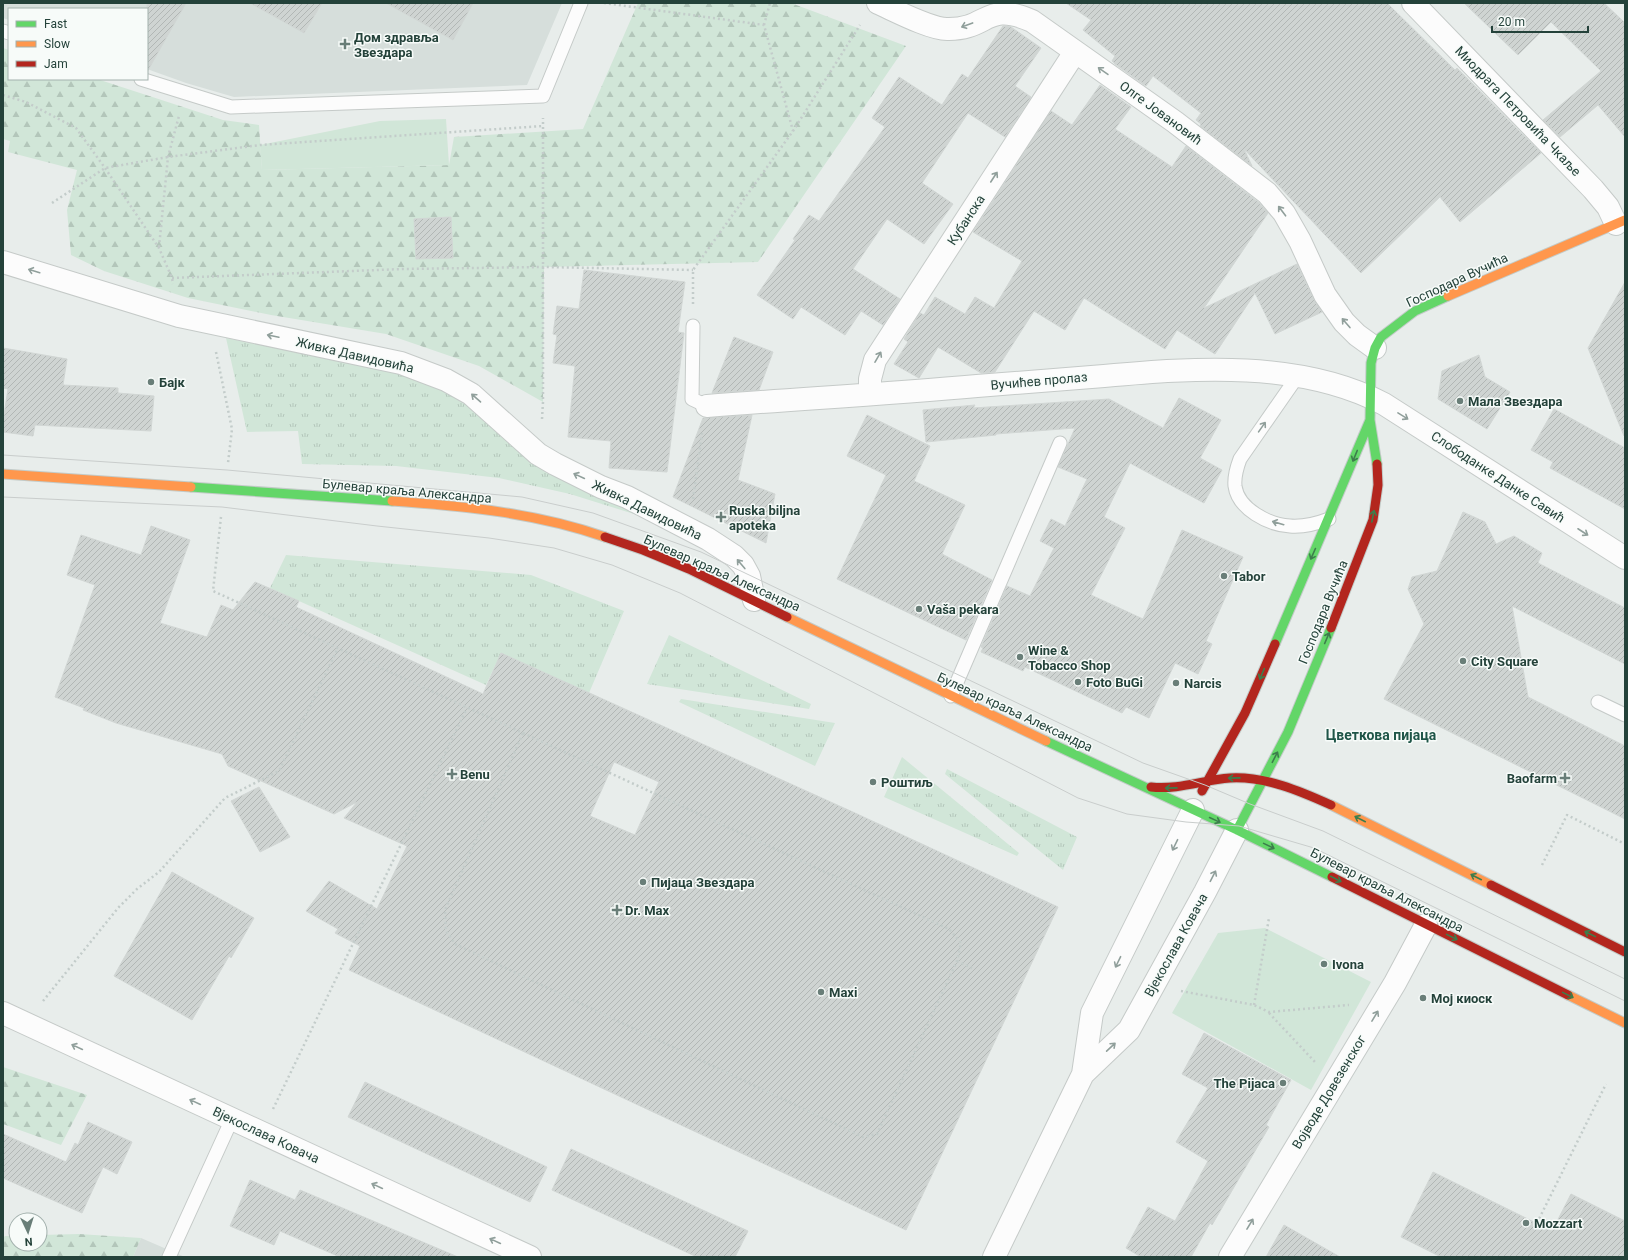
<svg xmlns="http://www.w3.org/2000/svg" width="1628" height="1260" viewBox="0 0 1628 1260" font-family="Roboto,sans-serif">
  <defs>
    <pattern id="grass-tufts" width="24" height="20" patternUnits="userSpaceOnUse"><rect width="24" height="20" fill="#d1e6d8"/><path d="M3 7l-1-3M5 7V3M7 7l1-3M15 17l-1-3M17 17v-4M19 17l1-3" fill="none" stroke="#b3c6ba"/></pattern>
    <pattern id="forest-firs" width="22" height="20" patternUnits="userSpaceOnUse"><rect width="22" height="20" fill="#d1e6d8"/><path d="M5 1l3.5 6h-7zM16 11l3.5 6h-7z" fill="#b3c6ba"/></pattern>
    <pattern id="building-hatch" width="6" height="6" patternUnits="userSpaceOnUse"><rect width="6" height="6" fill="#cfd4d2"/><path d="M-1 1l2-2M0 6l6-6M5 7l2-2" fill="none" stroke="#b2b7b5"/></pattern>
  </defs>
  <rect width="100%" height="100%" fill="#e8edeb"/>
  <path fill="#d6dedb" d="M 3,3 L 562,3 L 527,85 L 234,97 L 186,83 L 147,69 L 147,9 L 9,9 L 9,20 L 3,18 Z
    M 141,1238 L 185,1257 L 133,1257 Z"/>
  <path fill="url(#grass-tufts)" d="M 226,338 L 401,373 L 462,399 L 650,519 L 570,494 L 499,478 L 396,466 L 302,464 L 298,431 L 247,432 Z
    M 286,555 L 531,575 L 624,611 L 589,693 L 501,653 L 486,685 L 270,588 Z
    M 669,635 L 811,704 L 809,709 L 647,684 Z
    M 681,699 L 835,723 L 815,766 L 679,702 Z
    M 902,757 L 1019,853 L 1017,856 L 884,797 Z
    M 947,769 L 1077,837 L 1063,870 L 945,774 Z"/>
  <path fill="url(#forest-firs)" d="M 638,3 L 791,3 L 906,46 L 758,262 L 544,267 L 543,402 L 479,366 L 386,334 L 271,315 L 188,298 L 104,271 L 71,255 L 67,210 L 77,170 L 8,152 L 10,141 L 3,139 L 3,48 L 9,50 L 9,79 L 97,79 L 223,120 L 259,125 L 262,170 L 449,165 L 454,137 L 583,129 Z
    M 3,1067 L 87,1095 L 61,1145 L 3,1124 Z
    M 79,1234 L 141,1238 L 133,1257 L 3,1257 L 3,1238 L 5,1236 L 16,1236 L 16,1244 L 40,1244 L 40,1235 Z"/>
  <path fill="#d1e6d8" d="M 446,119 L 449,165 L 262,170 L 260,145 L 380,121 Z
    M 1265,928 L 1371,982 L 1311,1090 L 1172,1013 L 1218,933 Z"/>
  <path fill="url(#building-hatch)" stroke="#d1d6d4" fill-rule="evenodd" d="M 147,3 L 186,3 L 147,72 Z
    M 250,3 L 322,3 L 304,33 Z
    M 386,3 L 473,3 L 453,40 Z
    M 1066,3 L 1387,3 L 1455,70 L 1457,68 L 1541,153 L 1460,222 L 1440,197 L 1361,273 L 1244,149 L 1252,166 L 1200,126 L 1201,124 L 1196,120 L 1201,113 L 1153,76 L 1146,86 L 1115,64 L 1112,61 L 1115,56 L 1083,30 L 1091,20 Z
    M 1464,3 L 1604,3 L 1625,23 L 1625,137 L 1598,105 L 1560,137 L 1543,120 L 1601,71 L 1551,22 L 1518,55 Z
    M 1003,26 L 1011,27 L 1041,48 L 1015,86 L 1031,97 L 1005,137 L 968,113 L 922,183 L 953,204 L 924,244 L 887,219 L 853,269 L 900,299 L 883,325 L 861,311 L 845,335 L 801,307 L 793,319 L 757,295 L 795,240 L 793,239 L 809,215 L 819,221 L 885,127 L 872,118 L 899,77 L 942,105 L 962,74 L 968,78 Z
    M 1100,85 L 1131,107 L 1115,129 L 1172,167 L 1186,146 L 1258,202 L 1268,213 L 1204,308 L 1297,264 L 1314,300 L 1322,312 L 1275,334 L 1255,293 L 1215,354 L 1177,330 L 1165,349 L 1084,298 L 1065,330 L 1034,311 L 995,372 L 981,373 L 938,347 L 919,378 L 894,364 L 908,342 L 904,339 L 920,313 L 924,315 L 935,297 L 965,314 L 975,297 L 994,308 L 1022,261 L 973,232 L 1051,111 L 1072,125 Z
    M 451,217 L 453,258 L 416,259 L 414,219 Z
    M 584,270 L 685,282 L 678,332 L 684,333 L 667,472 L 609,468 L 611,441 L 568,437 L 575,366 L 553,363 L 557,335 L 553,334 L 557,306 L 579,309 Z
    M 1625,282 L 1625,436 L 1624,436 L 1588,348 Z
    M 734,337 L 773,352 L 759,390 L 712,393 Z
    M 3,348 L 67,359 L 63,385 L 118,388 L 118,393 L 154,396 L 151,431 L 35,425 L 33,436 L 3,432 L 3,421 L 8,389 L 3,388 Z
    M 1479,355 L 1485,377 L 1510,392 L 1487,429 L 1438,399 L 1442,371 Z
    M 1179,398 L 1221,420 L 1200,458 L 1222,470 L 1204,503 L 1130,463 L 1104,517 L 1125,528 L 1091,595 L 1143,619 L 1182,530 L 1243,557 L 1206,641 L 1212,644 L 1198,674 L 1175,663 L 1149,718 L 1126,707 L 1122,713 L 1025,667 L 1023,671 L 981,652 L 983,648 L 981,647 L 1007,586 L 1030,596 L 1054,548 L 1040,541 L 1051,519 L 1065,526 L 1087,479 L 1058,467 L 1075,428 L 996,434 L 996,435 L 926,442 L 923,410 L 975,405 L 973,408 L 1109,399 L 1163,428 Z
    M 1554,409 L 1625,448 L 1625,509 L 1550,468 L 1553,462 L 1531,450 Z
    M 752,415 L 738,480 L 775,494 L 766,543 L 673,497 L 703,418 Z
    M 867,415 L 930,446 L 914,481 L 965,505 L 942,554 L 992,580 L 966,640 L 837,579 L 886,475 L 847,456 Z
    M 1463,512 L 1485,522 L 1496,544 L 1514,536 L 1542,553 L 1538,563 L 1625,608 L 1625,664 L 1512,606 L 1528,697 L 1625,746 L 1625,819 L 1384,699 L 1424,624 L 1408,589 L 1412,577 L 1437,571 Z
    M 151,526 L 190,540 L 160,623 L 207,637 L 221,605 L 233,610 L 255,582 L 299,601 L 296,607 L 483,694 L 501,653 L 855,813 L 1058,907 L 906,1230 L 349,970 L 360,946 L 335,933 L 338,929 L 306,911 L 329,881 L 377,909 L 407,846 L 344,818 L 357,802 L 334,814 L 228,766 L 222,754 L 116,723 L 83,710 L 84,708 L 55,697 L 95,585 L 67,575 L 81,535 L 141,555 ZM 614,762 L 659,782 L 635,835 L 590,816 Z
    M 259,787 L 290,837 L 260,852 L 231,801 Z
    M 172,872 L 254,918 L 231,958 L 229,956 L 192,1020 L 114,976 Z
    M 1204,1033 L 1291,1080 L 1266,1125 L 1269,1127 L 1212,1225 L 1210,1223 L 1191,1257 L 1141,1257 L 1126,1248 L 1148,1207 L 1175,1221 L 1208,1161 L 1176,1142 L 1208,1088 L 1182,1074 Z
    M 365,1082 L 547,1167 L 530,1202 L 348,1117 Z
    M 88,1122 L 132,1142 L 117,1174 L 103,1167 L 82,1213 L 3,1178 L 3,1134 L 66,1162 L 75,1143 L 78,1145 Z
    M 571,1149 L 748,1231 L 735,1257 L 697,1257 L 552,1190 Z
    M 1433,1172 L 1552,1231 L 1571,1194 L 1625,1221 L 1625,1257 L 1441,1257 L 1401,1237 Z
    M 250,1180 L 295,1200 L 300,1190 L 458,1257 L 340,1257 L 280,1231 L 274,1245 L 230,1226 Z
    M 1284,1225 L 1340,1257 L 1266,1257 Z"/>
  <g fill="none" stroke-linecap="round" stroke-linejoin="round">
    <defs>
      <path id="lane" d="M 3,31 L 9,33
        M 141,79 L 231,107 L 543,96 L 581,3
        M 693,326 L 692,399 L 707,406
        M 1297,377 L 1240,459 C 1237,467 1234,476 1235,486 C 1238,509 1269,525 1290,526 C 1303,527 1316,524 1329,519
        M 951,696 L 1060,443
        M 1598,702 L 1625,715
        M 169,1257 L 232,1119"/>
      <path id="street" d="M 878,3 C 894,10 930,29 947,29 C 989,30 985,0 1032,21 L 1175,122 L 1267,193 L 1284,213 L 1300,241 L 1325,295 L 1344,322 L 1357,335 L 1375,348
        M 1413,3 L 1593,189 L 1608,207 L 1616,224
        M 3,262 L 179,316 L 401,363 L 446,380 L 471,394 L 538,454 L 555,464 L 601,487 L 627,497 L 708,539 L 734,556 L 743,565 L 749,576 L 754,600
        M 870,394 L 870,379 L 875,360 L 1075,52
        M 707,406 C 797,399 887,394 977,386 C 1020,383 1062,379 1104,376 C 1194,368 1301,360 1384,404 L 1625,558
        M 3,1013 L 530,1257
        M 1083,1074 L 1129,1030 L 1205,892 L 1237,830
        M 994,1257 L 1083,1074 L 1092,1013 L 1193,810
        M 1230,1257 L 1395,983 L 1426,925"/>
      <path id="fast" d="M 1377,464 L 1370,420 L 1371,363 L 1375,348 L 1381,337 L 1415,311 L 1448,296
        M 191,487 L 392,501
        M 1275,644 L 1370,420
        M 1046,741 L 1237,830 L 1332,877
        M 1237,830 L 1288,732 L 1331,628"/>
      <path id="slow" d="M 1448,296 L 1625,220
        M 3,474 L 191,487
        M 392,501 C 464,506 537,513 605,537
        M 787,617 L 1046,741
        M 1331,805 L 1491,885
        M 1568,995 L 1625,1023"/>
      <path id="jam" d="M 605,537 L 643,550 L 689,569 L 787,617
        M 1331,628 L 1373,520 L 1378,485 L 1377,464
        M 1151,787 C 1179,790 1203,780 1230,778 C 1265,776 1300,791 1331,805
        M 1202,791 L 1245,713 L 1275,644
        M 1332,877 L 1568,995
        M 1491,885 L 1625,952"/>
    </defs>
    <use href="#lane" stroke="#c5cac8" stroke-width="15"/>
    <use href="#street" stroke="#c5cac8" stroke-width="24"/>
    <use href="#fast" stroke="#c3cbc8" stroke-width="11"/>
    <use href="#slow" stroke="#c3cbc8" stroke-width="11"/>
    <use href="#jam" stroke="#c3cbc8" stroke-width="11"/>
    <path stroke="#c3ccca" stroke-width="2.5" stroke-dasharray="2 3" stroke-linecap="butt" d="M 604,3 L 764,25 L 793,131
      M 764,25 L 770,3
      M 3,95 L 26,102 L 76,128 L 105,168 L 159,248 L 172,278 L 173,284
      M 52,203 L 105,168 L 168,157 L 260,145 L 543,126
      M 159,247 L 168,157 L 179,116
      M 172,278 L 403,269 L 544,267 L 693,270
      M 693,304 L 693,270 L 793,131 L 860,25
      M 216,352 L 232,429 L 228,463
      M 542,419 L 543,402 L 543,118
      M 693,499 L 702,433
      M 221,517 L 213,591 L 523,733
      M 523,733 L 949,929 L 961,943 L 957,961 L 877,1134 L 863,1137 L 455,944 L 446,931 L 445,910 Z
      M 1542,865 L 1567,815 L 1625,844
      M 957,961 L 972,968
      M 1181,991 L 1254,1005 L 1269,1012 L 1349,1005
      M 43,1001 L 118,908 L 137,889 L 159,872 L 225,798 L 279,771 L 338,648
      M 1254,1005 L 1269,918
      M 1269,1013 L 1315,1062
      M 273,1109 L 467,708
      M 1537,1223 L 1606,1084"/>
    <use href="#lane" stroke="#fcfcfc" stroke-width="13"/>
    <use href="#street" stroke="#fcfcfc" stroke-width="22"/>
    <use href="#fast" stroke="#63d668" stroke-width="9"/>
    <use href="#slow" stroke="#ff974d" stroke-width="9"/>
    <use href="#jam" stroke="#b3261e" stroke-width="9"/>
    <path stroke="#c9cdcc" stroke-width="1" d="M 3,455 L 227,470 L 522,497 L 593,513 L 701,552 L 1143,763 L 1205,785 L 1250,804 L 1323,831 L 1625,979
      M 3,497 L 222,507 L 377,526 L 489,538 L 554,548 L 612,565 L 680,593 L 1078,798 L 1127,814 L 1186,822 L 1239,826 L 1314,848 L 1625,1001"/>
  </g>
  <defs><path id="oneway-shaft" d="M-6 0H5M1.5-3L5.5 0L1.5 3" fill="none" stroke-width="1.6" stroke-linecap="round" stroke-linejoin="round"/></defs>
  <g stroke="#909f9b">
    <use href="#oneway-shaft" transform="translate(967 25) rotate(160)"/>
    <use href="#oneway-shaft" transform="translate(1103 71) rotate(-145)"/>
    <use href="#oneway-shaft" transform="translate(994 177) rotate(-57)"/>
    <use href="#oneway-shaft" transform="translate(1282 211) rotate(-127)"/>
    <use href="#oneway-shaft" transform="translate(34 271) rotate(-163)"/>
    <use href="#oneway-shaft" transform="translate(1346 323) rotate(-131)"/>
    <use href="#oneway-shaft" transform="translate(273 336) rotate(-168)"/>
    <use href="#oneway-shaft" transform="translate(878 357) rotate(-60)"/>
    <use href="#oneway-shaft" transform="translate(476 398) rotate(-139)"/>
    <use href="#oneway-shaft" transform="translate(1403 416) rotate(32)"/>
    <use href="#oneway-shaft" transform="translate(1262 427) rotate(-55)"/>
    <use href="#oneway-shaft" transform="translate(579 476) rotate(-155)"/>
    <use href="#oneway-shaft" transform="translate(1278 523) rotate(-164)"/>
    <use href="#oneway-shaft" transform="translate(1583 532) rotate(33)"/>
    <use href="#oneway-shaft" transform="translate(741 564) rotate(-130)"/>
    <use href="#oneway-shaft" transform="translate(1175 845) rotate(116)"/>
    <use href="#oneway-shaft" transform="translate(1213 876) rotate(-63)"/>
    <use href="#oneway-shaft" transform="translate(1118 962) rotate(116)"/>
    <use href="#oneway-shaft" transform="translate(1375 1016) rotate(-59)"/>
    <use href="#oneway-shaft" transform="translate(77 1047) rotate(-155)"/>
    <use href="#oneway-shaft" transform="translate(1111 1047) rotate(-43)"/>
    <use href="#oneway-shaft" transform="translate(195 1102) rotate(-155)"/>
    <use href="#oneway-shaft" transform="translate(377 1186) rotate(-155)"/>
    <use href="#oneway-shaft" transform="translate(1250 1224) rotate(-59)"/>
    <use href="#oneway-shaft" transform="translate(495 1241) rotate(-155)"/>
  </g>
  <g stroke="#3d7d4c">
    <use href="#oneway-shaft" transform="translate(1355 456) rotate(112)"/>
    <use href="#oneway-shaft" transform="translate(1373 516) rotate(-79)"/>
    <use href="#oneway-shaft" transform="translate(1313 554) rotate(114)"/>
    <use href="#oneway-shaft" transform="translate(1327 638) rotate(-67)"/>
    <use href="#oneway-shaft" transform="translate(1262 674) rotate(113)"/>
    <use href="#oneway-shaft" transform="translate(1275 757) rotate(-63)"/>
    <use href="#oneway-shaft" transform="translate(1234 778) rotate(179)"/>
    <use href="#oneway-shaft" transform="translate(1171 788) rotate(179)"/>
    <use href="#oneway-shaft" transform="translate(1360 819) rotate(-153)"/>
    <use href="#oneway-shaft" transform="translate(1215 820) rotate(25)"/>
    <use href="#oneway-shaft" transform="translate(1269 846) rotate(26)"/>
    <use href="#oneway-shaft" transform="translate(1476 877) rotate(-153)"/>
    <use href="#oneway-shaft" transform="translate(1336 879) rotate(27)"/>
    <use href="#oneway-shaft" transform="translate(1590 934) rotate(-154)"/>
    <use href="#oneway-shaft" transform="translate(1452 937) rotate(26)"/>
    <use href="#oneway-shaft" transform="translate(1568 995) rotate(26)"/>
  </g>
  <g fill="#697e78" stroke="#f7fbf9" stroke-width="1.5">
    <path d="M343 38h4v4h4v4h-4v4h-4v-4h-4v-4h4z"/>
    <circle cx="151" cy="382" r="4"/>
    <circle cx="1460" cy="401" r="4"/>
    <path d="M719 511h4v4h4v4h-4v4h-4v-4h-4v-4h4z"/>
    <circle cx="1224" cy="576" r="4"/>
    <circle cx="919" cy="609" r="4"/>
    <circle cx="1020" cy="657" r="4"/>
    <circle cx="1463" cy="661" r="4"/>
    <circle cx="1078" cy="682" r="4"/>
    <circle cx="1176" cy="683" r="4"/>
    <path d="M450 768h4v4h4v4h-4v4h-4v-4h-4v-4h4z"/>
    <path d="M1563 772h4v4h4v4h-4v4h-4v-4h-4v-4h4z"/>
    <circle cx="873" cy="782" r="4"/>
    <circle cx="643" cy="882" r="4"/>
    <path d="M615 904h4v4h4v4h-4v4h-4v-4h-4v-4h4z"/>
    <circle cx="1324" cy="964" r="4"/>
    <circle cx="821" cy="992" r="4"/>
    <circle cx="1423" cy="998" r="4"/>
    <circle cx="1283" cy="1083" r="4"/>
    <circle cx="1526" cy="1223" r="4"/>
  </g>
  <g text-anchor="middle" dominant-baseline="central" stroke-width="3" stroke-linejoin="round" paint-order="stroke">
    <g font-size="13" font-weight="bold" fill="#24423a" stroke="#f7fbf9" text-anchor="start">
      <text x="354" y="37">Дом здравља<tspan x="354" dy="15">Звездара</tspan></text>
      <text x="159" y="382">Бајк</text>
      <text x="1468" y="401">Мала Звездара</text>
      <text x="729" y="510">Ruska biljna<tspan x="729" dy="15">apoteka</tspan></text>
      <text x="1232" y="576">Tabor</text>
      <text x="927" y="609">Vaša pekara</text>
      <text x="1028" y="650">Wine &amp;<tspan x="1028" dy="15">Tobacco Shop</tspan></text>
      <text x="1471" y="661">City Square</text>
      <text x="1086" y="682">Foto BuGi</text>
      <text x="1184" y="683">Narcis</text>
      <text x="460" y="774">Benu</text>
      <text x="1557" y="778" text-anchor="end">Baofarm</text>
      <text x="881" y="782">Роштиљ</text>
      <text x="651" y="882">Пијаца Звездара</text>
      <text x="625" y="910">Dr. Max</text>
      <text x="1332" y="964">Ivona</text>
      <text x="829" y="992">Maxi</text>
      <text x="1431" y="998">Мој киоск</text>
      <text x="1275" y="1083" text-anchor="end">The Pijaca</text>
      <text x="1534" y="1223">Mozzart</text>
    </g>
    <g font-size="13" fill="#24423a" stroke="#f7fbf9">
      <text transform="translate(1518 111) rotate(46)">Миодрага Петровића Чкаље</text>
      <text transform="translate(1161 113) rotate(36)">Олге Јовановић</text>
      <text transform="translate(966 220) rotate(-57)">Кубанска</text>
      <text transform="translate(1457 280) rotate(-25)">Господара Вучића</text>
      <text transform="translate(355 355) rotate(13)">Живка Давидовића</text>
      <text transform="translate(1039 381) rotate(-5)">Вучићев пролаз</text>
      <text transform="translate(1498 477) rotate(33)">Слободанке Данке Савић</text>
      <text transform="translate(407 491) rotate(5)">Булевар краља Александра</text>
      <text transform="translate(647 510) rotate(26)">Живка Давидовића</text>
      <text transform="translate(722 573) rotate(24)">Булевар краља Александра</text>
      <text transform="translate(1323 612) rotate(-68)">Господара Вучића</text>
      <text transform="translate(1015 712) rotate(25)">Булевар краља Александра</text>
      <text transform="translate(1387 890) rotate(27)">Булевар краља Александра</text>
      <text transform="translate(1176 945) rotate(-61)">Вјекослава Ковача</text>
      <text transform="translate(1329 1092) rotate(-59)">Војводе Довезенског</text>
      <text transform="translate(266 1135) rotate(25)">Вјекослава Ковача</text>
    </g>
    <g font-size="14" font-weight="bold" fill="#1f5548" stroke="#f7fbf9">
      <text x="1381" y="735">Цветкова пијаца</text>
    </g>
  </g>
  <rect width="1628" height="1260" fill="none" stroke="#24423a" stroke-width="8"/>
  <rect x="8" y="8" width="140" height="72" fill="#f7fbf9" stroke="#a3b1ad"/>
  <rect x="16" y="21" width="20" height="6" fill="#63d668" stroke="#a3b1ad"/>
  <text x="44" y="28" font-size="12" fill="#24423a">Fast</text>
  <rect x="16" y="41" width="20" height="6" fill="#ff974d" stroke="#a3b1ad"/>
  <text x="44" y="48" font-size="12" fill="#24423a">Slow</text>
  <rect x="16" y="61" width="20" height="6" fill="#b3261e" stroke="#a3b1ad"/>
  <text x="44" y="68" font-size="12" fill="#24423a">Jam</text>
  <g transform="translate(28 1232) rotate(176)"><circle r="19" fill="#f7fbf9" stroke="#a3b1ad"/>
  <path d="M0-3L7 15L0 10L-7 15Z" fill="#697e78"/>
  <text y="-6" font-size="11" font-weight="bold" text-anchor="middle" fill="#24423a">N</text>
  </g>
  <path d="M1492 26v6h96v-6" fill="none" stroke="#24423a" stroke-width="2"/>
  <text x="1498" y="26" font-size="12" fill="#24423a" stroke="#f7fbf9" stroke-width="3" paint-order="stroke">20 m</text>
</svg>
